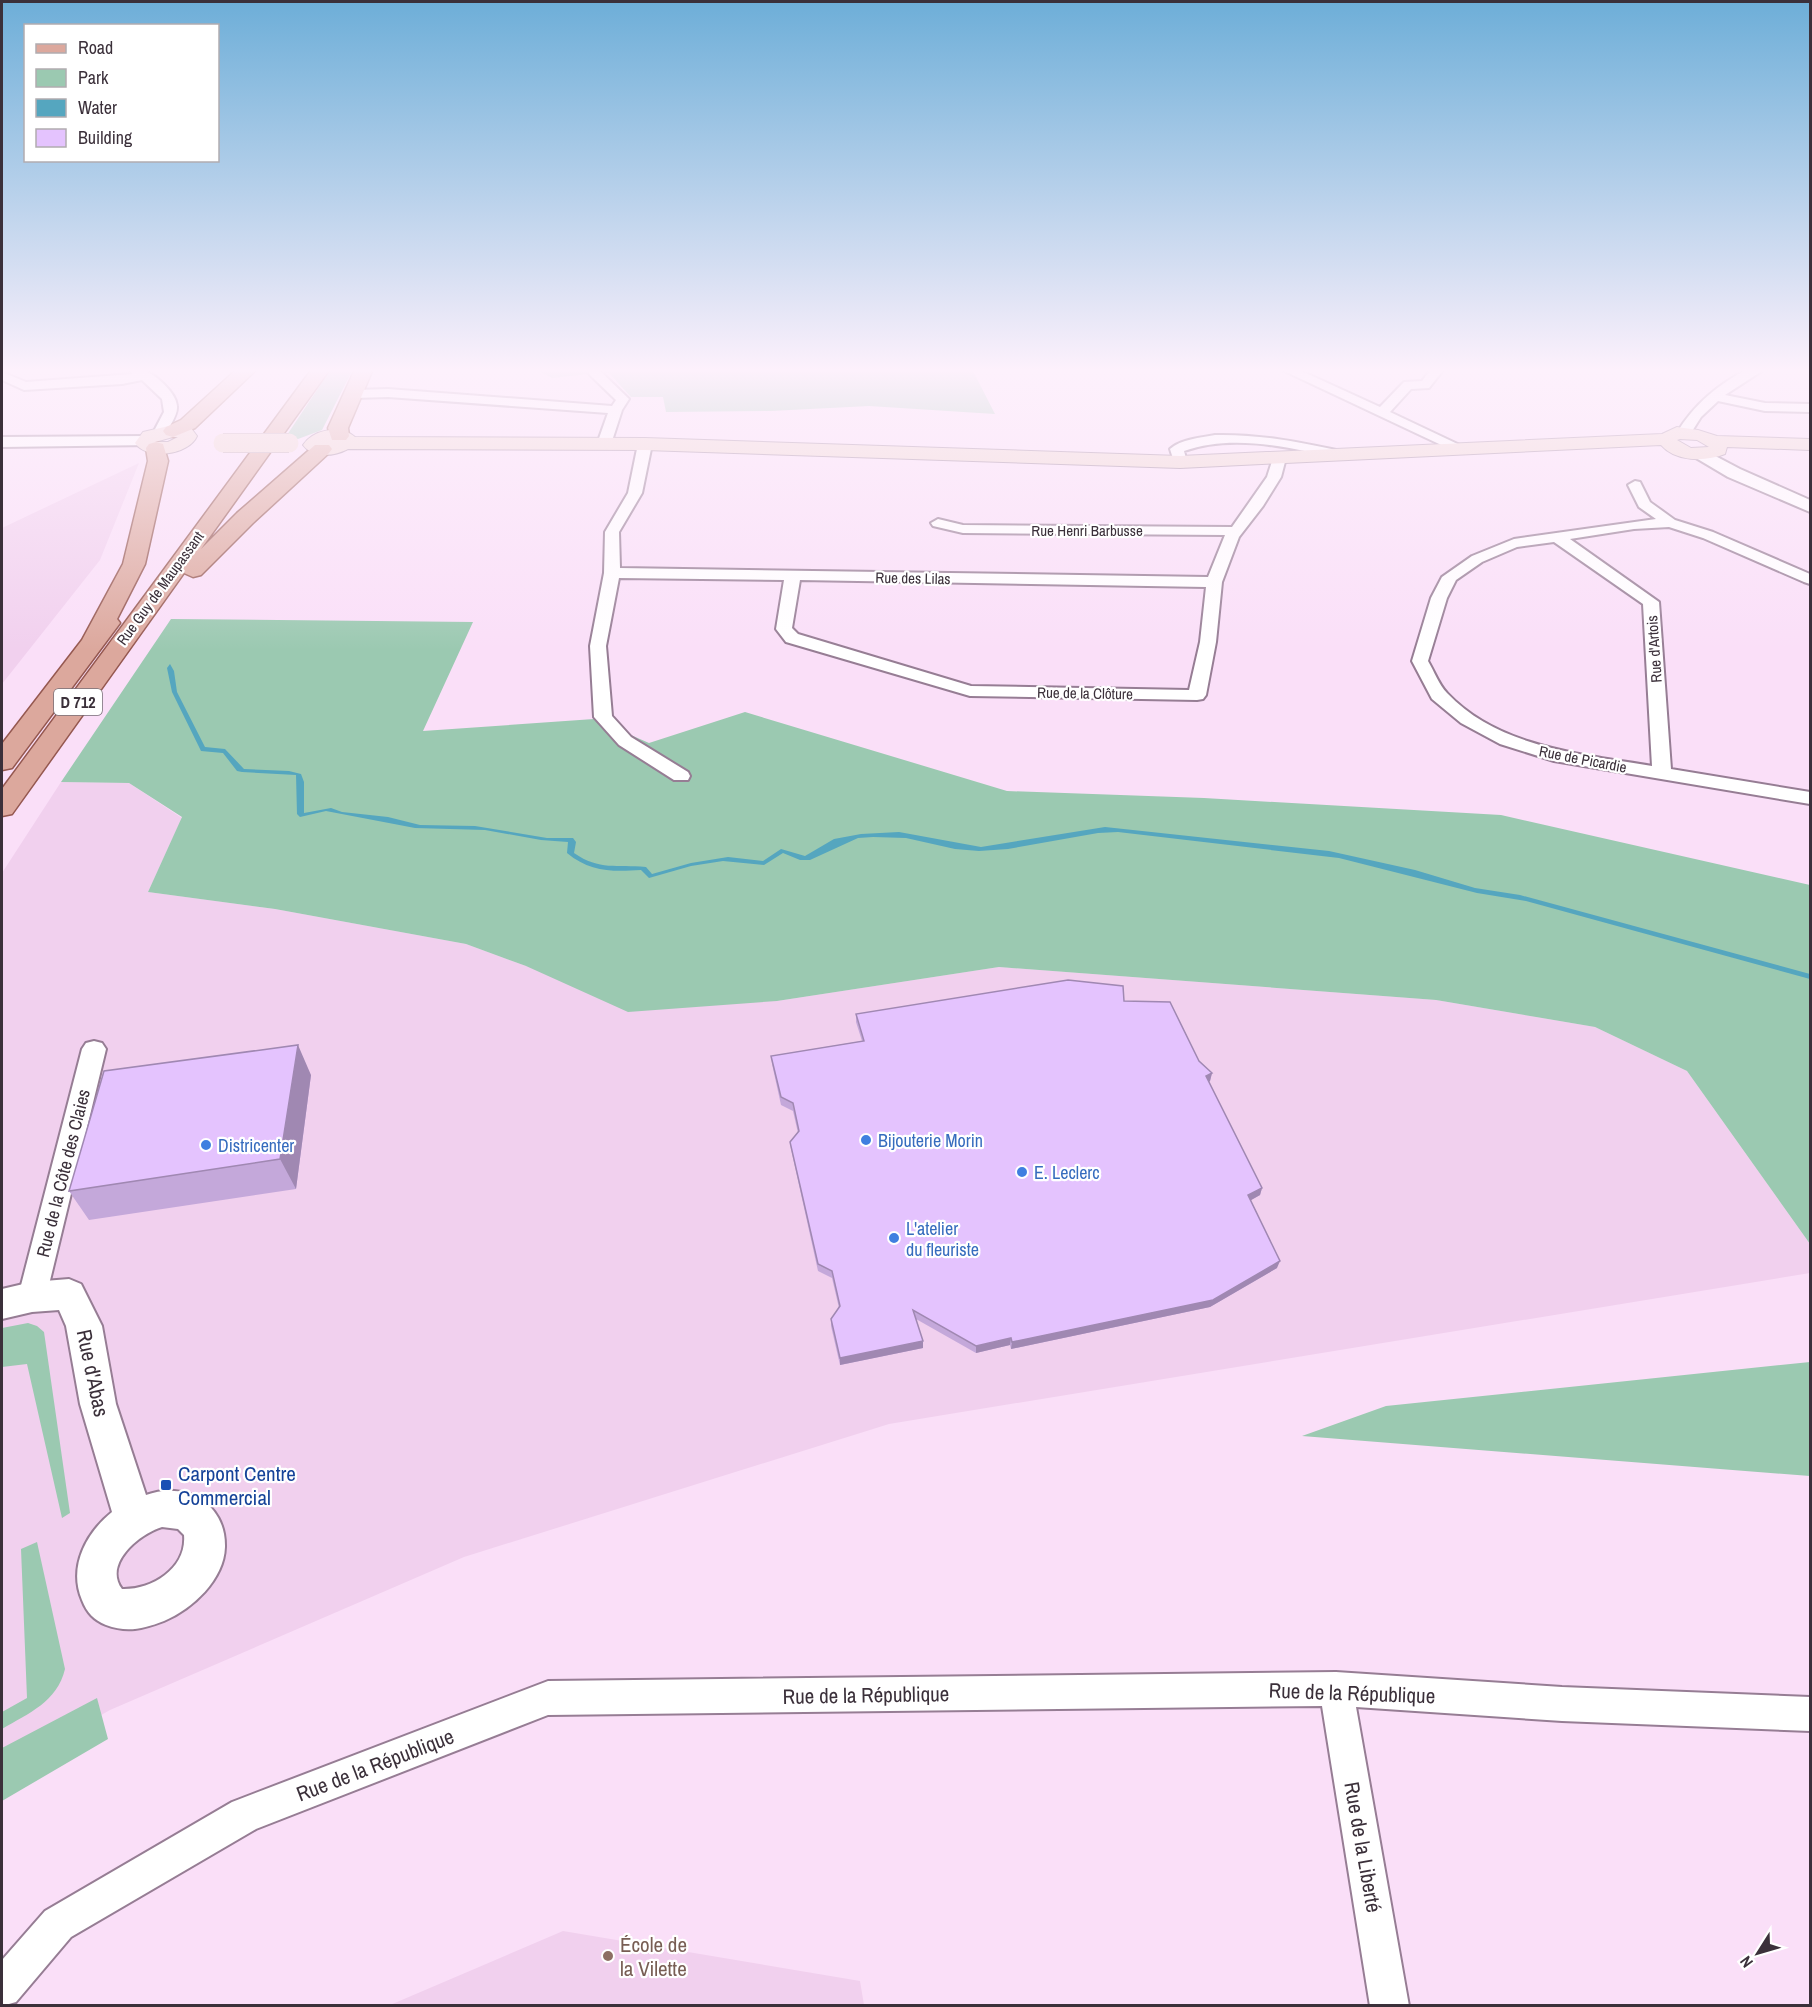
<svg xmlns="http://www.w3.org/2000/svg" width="1812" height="2007" viewBox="0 0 1812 2007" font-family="'Archivo Narrow',sans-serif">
  <rect width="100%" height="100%" fill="#fadff8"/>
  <path fill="#f1d0ee" d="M 139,463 L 100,560 L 2,684 L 2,528 Z
    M 61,782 L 129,783 L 182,818 L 148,892 L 275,909 L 466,944 L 526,966 L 777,1001 L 999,967 L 1436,1000 L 1595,1027 L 1687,1071 L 1810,1244 L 1810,1273 L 889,1424 L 464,1557 L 110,1710 L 2,1771 L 2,873 Z
    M 563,1931 L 860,1981 L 864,2005 L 390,2005 Z"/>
  <path fill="#9bc9b1" d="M 331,369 L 353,369 L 322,430 L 298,439 L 285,438 Z
    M 535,369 L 972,369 L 995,414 L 869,406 L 771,411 L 666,412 L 663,397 L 631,397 L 608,372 L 552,378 Z
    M 171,619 L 473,622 L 423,731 L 594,719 L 649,743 L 745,712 L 1007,791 L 1204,798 L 1501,815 L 1810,885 L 1810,1244 L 1687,1071 L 1595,1027 L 1436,1000 L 999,967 L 777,1001 L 628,1012 L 526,966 L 466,944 L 275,909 L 148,892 L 182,817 L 129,783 L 61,782 Z
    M 28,1323 L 37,1326 L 44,1332 L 70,1513 L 62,1518 L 27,1364 L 2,1367 L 2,1328 Z
    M 1810,1362 L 1810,1476 L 1302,1436 L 1386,1406 Z
    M 37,1542 L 65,1669 C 57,1702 29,1713 2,1729 L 2,1712 L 27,1698 L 21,1549 Z
    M 97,1698 L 108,1739 L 2,1801 L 2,1748 Z"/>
  <path fill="#55a6bf" d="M 170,664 L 174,671 L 177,692 L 205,747 L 225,749 L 244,769 L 289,771 L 301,774 L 304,782 L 304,813 L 331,808 L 342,812 L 388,817 L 420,825 L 475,826 L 547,838 L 573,838 L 576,842 L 574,853 C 600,871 616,864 646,867 L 652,874 L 691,863 L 728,857 L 763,861 L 781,849 L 805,856 L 834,839 L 861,834 L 899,832 L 981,847 L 1105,827 L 1329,851 L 1415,870 L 1475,888 L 1520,895 L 1810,974 L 1810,979 L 1526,901 L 1477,893 L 1339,858 L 1118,832 L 1098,833 L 1008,849 L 979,851 L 955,849 L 906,838 L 873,837 L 858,838 L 810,860 L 800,860 L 783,853 L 764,865 L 723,861 L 691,866 L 649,878 L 641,870 C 612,872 590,872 567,853 L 568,842 L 541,840 L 485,830 L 415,828 L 326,811 L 300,817 L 297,814 L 296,775 L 242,772 L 237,771 L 223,753 L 201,751 L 172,692 L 167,668 Z"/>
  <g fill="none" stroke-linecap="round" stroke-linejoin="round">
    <defs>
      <path id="minor" d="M 127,369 C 131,369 137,368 141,369 C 154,373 176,392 177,406 C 178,416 168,427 165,436 L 160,437 L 153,433 L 164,412 L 162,399 L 142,380 L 122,384 L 24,390 L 2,380 L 2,372 L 26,382 L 133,374 Z
        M 590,369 L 598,369 L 629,399 L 622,410 L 611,444 L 604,448 L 597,444 L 608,413 L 388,397 L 354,398 L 348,394 L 354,390 L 388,389 L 612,406 L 616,400 L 590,375 L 588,372 Z
        M 1280,369 L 1297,369 L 1380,407 L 1404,382 L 1422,381 L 1431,369 L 1444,369 L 1429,388 L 1411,389 L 1390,412 L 1466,448 L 1459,452 L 1454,451 Z
        M 1748,369 L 1765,369 L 1725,395 L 1765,403 L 1810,404 L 1810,412 L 1765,411 L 1718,401 L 1701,417 L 1689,436 L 1679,436 L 1677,433 C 1693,405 1720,383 1748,369 Z
        M 1215,435 C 1258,434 1299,442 1341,451 L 1348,455 L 1341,459 C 1291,448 1234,433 1184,451 L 1187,462 L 1185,465 L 1175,465 L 1170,449 C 1181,439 1200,438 1215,435 Z
        M 645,440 L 652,444 L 642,493 L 619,532 L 620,568 L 1208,577 L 1225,535 L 963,533 L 933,526 L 931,523 L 938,519 L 963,525 L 1232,527 L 1267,477 L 1274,455 L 1279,454 L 1286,458 L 1281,477 L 1263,506 L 1239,537 L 1222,582 L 1216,642 L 1206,695 L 1203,699 L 1197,700 L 970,696 L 786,642 L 776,629 L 784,580 L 619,578 L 606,646 L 612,716 L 631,737 L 688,772 L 690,776 L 688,780 L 674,780 L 619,745 L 594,717 L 590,646 L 604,573 L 605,532 L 628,493 L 638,444 ZM 800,580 L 1206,587 L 1200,642 L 1189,690 L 971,686 L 798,634 L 792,628 Z
        M 1635,481 L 1640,482 L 1650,502 L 1675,520 L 1713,532 L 1810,574 L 1810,584 L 1804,582 L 1703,538 L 1669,527 L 1634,529 L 1570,539 L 1659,602 L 1671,769 L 1810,792 L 1810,804 L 1554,761 L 1500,744 L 1461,723 L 1432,699 L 1412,661 L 1431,598 L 1442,577 L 1472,556 L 1514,539 L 1656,519 L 1639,507 L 1628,485 ZM 1554,542 L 1643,604 L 1652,766 C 1582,754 1499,748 1447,693 C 1439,685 1434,671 1428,661 L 1447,598 L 1456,580 L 1482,562 L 1517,547 Z
        M 94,1041 L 102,1043 L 106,1049 L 46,1297 L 42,1305 L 32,1309 L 22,1305 L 18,1297 L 82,1049 L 86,1043 Z
        M 1336,1672 L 1562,1687 L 1810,1697 L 1810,1731 L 1562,1721 L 1356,1707 L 1409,2006 L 1370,2006 L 1322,1706 L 548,1715 L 256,1829 L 71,1937 L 16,2002 L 2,2006 L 2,1960 L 45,1911 L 232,1802 L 548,1681 Z"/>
      <path id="tertiary" d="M 145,436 L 151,437 L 153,441 L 151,445 L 2,447 L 2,437 Z
        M 1702,449 L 1740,469 L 1810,500 L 1810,512 L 1728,477 L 1696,458 L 1693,454 L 1696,450 Z
        M 69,1279 L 81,1284 L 102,1326 L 116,1404 L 146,1495 C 184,1481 226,1502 225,1547 C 224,1580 192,1609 164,1621 C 143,1629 127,1633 106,1625 C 94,1620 87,1613 82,1600 C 68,1567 86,1533 112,1512 L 80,1404 L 66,1326 L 59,1310 L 32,1312 L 2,1319 L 2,1289 L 32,1282 ZM 162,1527 L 178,1529 L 184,1535 C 187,1568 152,1590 122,1589 C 103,1564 139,1534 162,1527 Z"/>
      <path id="secondary" d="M 173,425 L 191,428 L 197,436 C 189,455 147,461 135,443 L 143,432 ZM 173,437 L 178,437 L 168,442 L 155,442 Z
        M 1677,427 L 1698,430 L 1717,436 L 1810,439 L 1810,450 L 1727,447 L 1725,454 C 1705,462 1676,462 1661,445 L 1180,468 L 645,450 L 348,449 C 335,456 313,459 303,445 C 313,430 340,424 355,437 L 645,438 L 1180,456 L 1662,434 ZM 1680,439 L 1697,440 L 1709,447 L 1691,448 L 1677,440 Z"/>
      <path id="primary" d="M 237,369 L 257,369 L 195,428 L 173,437 L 166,435 L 163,431 L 166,427 L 181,420 Z
        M 312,369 L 330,369 L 201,549 L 237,513 L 315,445 L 329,445 L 332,449 L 329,453 L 253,523 L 201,575 L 193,577 L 184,573 L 12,814 L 2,816 L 2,789 Z
        M 355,369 L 373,369 L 348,428 L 349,436 L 346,440 L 332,440 L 328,428 Z
        M 156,442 L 163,444 L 168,461 L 145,564 L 117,619 L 120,623 L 12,768 L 2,770 L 2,744 L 82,640 L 123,564 L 148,461 L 146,448 L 149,444 Z"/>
    </defs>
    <use href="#minor" stroke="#967d94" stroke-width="4"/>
    <use href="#tertiary" stroke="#967d94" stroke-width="4"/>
    <use href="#secondary" stroke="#967d94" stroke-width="2"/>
    <use href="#primary" stroke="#955850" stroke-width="3"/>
    <use href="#minor" fill="#fff" fill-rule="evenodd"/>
    <use href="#tertiary" fill="#fff" fill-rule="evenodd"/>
    <use href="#secondary" fill="#eed4ce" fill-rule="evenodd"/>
    <use href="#primary" fill="#dca89d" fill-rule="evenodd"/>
    <defs>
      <path id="secondary-bridge" d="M 223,443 L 289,443"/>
    </defs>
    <use href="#secondary-bridge" stroke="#967d94" stroke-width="20" stroke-linecap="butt"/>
    <use href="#secondary-bridge" stroke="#eed4ce" stroke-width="19"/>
  </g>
  <path fill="#c4a8da" d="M 1124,1001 L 1199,1061 L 1212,1073 L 1210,1081 L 1209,1082 L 1262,1188 L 1260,1195 L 1251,1200 L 1277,1268 L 1210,1307 L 1011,1349 L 1010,1345 L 976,1353 L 916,1319 L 923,1348 L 840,1365 L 831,1326 L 831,1319 L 839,1308 L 832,1278 L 818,1271 L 791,1149 L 790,1142 L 798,1133 L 793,1111 L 781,1105 L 772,1064 L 771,1056 L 862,1041 L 856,1022 L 856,1014 Z
    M 311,1075 L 296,1189 L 89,1220 L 69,1191 Z"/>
  <path fill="#a088b2" d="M 298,1045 L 311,1075 L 296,1189 L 280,1159 Z
    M 1212,1073 L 1210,1081 L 1205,1084 L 1206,1076 Z
    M 1262,1188 L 1260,1195 L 1246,1203 L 1248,1195 Z
    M 1280,1261 L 1277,1268 L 1210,1307 L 1011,1349 L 1012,1342 Z
    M 1011,1338 L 1010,1345 L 976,1353 L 976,1346 Z
    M 923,1341 L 923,1348 L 840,1365 L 840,1358 Z"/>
  <path fill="#e4c3fe" stroke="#a088b2" stroke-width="1.5" d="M 1068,980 L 1123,986 L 1124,1001 L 1170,1002 L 1199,1061 L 1212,1073 L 1206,1076 L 1262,1188 L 1248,1195 L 1280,1261 L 1213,1300 L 1012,1342 L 1011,1338 L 976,1346 L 913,1310 L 923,1341 L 840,1358 L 831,1319 L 840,1306 L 832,1271 L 818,1264 L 790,1142 L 799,1131 L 793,1103 L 781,1097 L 771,1056 L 864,1041 L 856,1014 Z
    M 298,1045 L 280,1159 L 69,1191 L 104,1071 Z"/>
  <linearGradient id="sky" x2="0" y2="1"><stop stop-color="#6daed8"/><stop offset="0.57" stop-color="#fdf1fc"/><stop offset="1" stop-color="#fdf1fc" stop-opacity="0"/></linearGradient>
  <rect width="1812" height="650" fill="url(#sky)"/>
  <g fill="#3f7fe0" stroke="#fff" stroke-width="2">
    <circle cx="866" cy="1140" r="6"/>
    <circle cx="206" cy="1145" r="6"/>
    <circle cx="1022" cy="1172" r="6"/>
    <circle cx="894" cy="1238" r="6"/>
  </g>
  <rect fill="#1a4fb4" stroke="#fff" stroke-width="2" x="160" y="1479" width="12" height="12" rx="3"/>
  <circle fill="#8d6e63" stroke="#fff" stroke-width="2" cx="608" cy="1956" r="6"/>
  <g text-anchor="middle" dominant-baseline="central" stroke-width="4.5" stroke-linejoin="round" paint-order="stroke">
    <g font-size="15" fill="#3b303a" stroke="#fff">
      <text x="1087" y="530">Rue Henri Barbusse</text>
      <text transform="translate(913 578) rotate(1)">Rue des Lilas</text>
      <text transform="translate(160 588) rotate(-54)">Rue Guy de Maupassant</text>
      <text transform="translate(1654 649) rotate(-94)">Rue d'Artois</text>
      <text transform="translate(1085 693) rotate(1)">Rue de la Clôture</text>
      <text transform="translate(1583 759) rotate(11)">Rue de Picardie</text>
    </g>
    <rect fill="#fff" stroke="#766e75" stroke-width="1.5" x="54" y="689" width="48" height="26" rx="4.5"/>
    <g font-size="16" font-weight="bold" fill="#3b303a">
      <text x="78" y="702">D 712</text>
    </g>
    <g font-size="18" fill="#366cbe" stroke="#fff" text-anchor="start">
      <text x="878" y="1140">Bijouterie Morin</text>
      <text x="218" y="1145">Districenter</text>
      <text x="1034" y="1172">E. Leclerc</text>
      <text x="906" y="1228">L'atelier<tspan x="906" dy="21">du fleuriste</tspan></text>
    </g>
    <g font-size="18" fill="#3b303a" stroke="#fff">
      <text transform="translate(63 1173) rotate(-76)">Rue de la Côte des Claies</text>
    </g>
    <g font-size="21" fill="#3b303a" stroke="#fff">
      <text transform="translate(93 1373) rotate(78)">Rue d'Abas</text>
      <text transform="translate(1352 1693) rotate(2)">Rue de la République</text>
      <text transform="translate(866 1695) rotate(-1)">Rue de la République</text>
      <text transform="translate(375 1765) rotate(-21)">Rue de la République</text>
      <text transform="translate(1363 1847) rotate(80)">Rue de la Liberté</text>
    </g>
    <g font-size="21" fill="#164399" stroke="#fff" text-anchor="start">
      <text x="178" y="1473">Carpont Centre<tspan x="178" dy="24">Commercial</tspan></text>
    </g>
    <g font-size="21" fill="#785e54" stroke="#fff" text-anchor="start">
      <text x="620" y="1944">École de<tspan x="620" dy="24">la Vilette</tspan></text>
    </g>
  </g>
  <rect width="1812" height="2007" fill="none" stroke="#3b303a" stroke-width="6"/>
  <rect x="24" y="24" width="195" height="138" fill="#ffffff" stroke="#b1acb0" stroke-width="1.5"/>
  <rect x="36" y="44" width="30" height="9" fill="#dca89d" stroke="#b1acb0" stroke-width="1.5"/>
  <text x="78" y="54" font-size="18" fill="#3b303a">Road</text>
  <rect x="36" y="69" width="30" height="18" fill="#9bc9b1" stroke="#b1acb0" stroke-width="1.5"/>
  <text x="78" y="84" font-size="18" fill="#3b303a">Park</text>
  <rect x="36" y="99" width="30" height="18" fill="#55a6bf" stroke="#b1acb0" stroke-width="1.5"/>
  <text x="78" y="114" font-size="18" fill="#3b303a">Water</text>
  <rect x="36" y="129" width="30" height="18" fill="#e4c3fe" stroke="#b1acb0" stroke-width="1.5"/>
  <text x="78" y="144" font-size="18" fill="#3b303a">Building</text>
  <g transform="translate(1758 1953) rotate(233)" stroke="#ffffff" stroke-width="4.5" paint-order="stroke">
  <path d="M0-4.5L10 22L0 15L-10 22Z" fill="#3b303a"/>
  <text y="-9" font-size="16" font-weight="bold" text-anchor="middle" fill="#3b303a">N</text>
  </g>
</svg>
